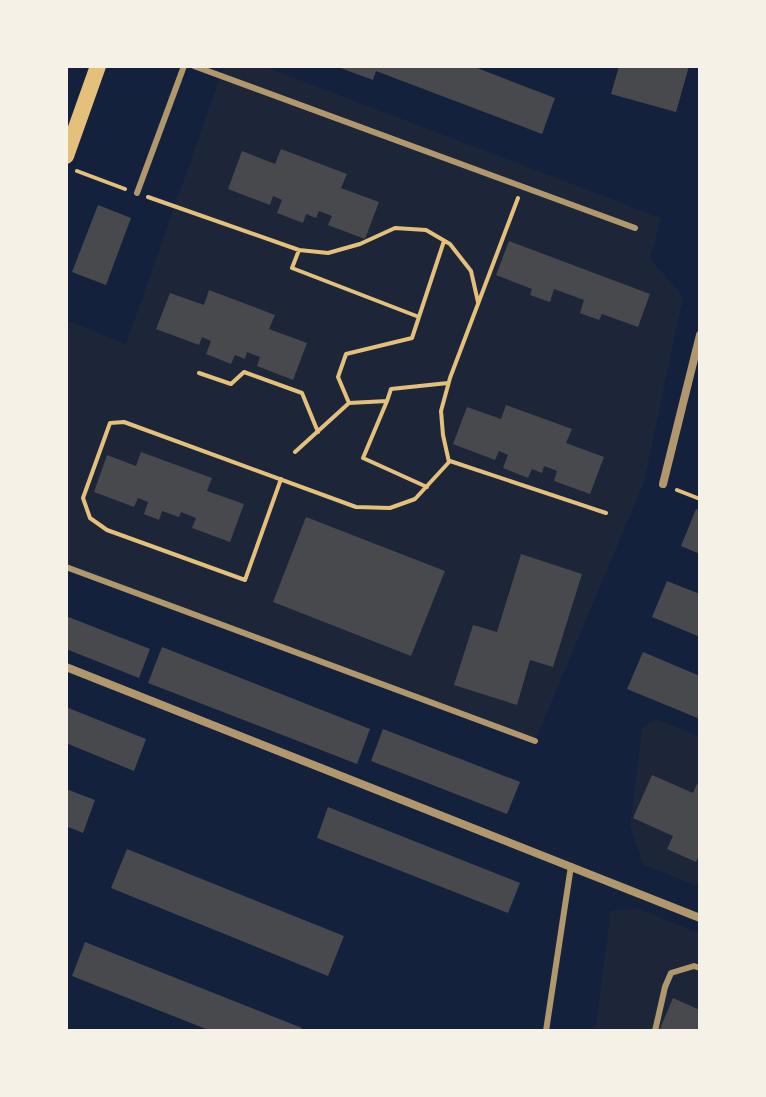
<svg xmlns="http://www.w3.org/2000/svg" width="766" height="1097" viewBox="0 0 766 1097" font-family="Ubuntu,sans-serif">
  <rect width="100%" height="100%" fill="#14213d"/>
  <path fill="#1d2539" d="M 224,66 L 263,66 L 661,218 L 650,258 L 683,297 L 644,482 L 535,741 L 66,567 L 66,320 L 126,344 Z
    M 656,719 L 700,737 L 700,887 L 644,865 L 630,827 L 642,728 Z
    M 640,909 L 700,934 L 700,1031 L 595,1031 L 611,911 Z"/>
  <path fill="#48494c" d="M 335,66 L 472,66 L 555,98 L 542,134 L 376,71 L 373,80 Z
    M 619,66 L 689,66 L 676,112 L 611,94 Z
    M 281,149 L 347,174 L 341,188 L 379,202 L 365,239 L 328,225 L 332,216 L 319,211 L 316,218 L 306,214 L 303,223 L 277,213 L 282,200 L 273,196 L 270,205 L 228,189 L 242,151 L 275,164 Z
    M 98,205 L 131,218 L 106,285 L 72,272 Z
    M 509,241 L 650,294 L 638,327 L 602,314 L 599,320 L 580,313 L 584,300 L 554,289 L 550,302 L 530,295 L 532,289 L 496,275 Z
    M 209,290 L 275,315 L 269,329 L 307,343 L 293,380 L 257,366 L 260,357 L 247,352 L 245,359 L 235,355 L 231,364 L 206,354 L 211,341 L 202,337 L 199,345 L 156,329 L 170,293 L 204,305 Z
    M 506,405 L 572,429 L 566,443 L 604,457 L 590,494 L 554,481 L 557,471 L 544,466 L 542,473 L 532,469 L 528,478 L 503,468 L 508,455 L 499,451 L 495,460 L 453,444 L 467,407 L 501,419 Z
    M 141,452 L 212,478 L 207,491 L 244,504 L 230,542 L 192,528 L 196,518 L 181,512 L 179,517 L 162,511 L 159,520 L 144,514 L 148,502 L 138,498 L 134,507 L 94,492 L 107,455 L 136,466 Z
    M 696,509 L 700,511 L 700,554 L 681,546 Z
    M 306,517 L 445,571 L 411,656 L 273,602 Z
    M 521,554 L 582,574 L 553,667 L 530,660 L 517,705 L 454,685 L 473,625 L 497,632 Z
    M 667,581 L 700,594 L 700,637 L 652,617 Z
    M 66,616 L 150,649 L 139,678 L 66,649 Z
    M 162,647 L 370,729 L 357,764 L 148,683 Z
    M 643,652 L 700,676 L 700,719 L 627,689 Z
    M 66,707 L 146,739 L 134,771 L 66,743 Z
    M 383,729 L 520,782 L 507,814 L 371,761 Z
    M 652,775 L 693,793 L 697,784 L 700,786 L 700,854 L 696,862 L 667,849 L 673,836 L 633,818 Z
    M 66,789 L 95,800 L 83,833 L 66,826 Z
    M 328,807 L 520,883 L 508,913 L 317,838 Z
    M 127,849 L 344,936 L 328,976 L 111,888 Z
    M 85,942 L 302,1028 L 301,1031 L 211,1031 L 72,976 Z
    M 673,998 L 700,1010 L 700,1031 L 659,1031 Z"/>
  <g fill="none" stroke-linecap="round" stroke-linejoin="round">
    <path stroke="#e5c07b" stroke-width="4" d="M 77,171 L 125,189
      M 148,197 L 299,250 L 328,253 L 360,244 L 395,228 L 426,230 L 450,244 L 471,271 L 478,302
      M 299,250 L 292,268 L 419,317
      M 199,373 L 231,384 L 244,372 L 302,393 L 318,432
      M 387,401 L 363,458 L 427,487
      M 349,403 L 387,401 L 391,389 L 448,383
      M 295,452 L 349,403 L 338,377 L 346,354 L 412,338 L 444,241
      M 449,462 L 443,435 L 441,411 L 450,378 L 518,198
      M 281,479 L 245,580 L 107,530 L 90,518 L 83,498 L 110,423 L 124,422 L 356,507 L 390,508 L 415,499 L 450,461 L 606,513
      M 677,490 L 700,499"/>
    <path stroke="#b1986c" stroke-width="6" d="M 194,66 L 635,228
      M 137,193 L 184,66
      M 66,567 L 535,741
      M 546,1031 L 571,866
      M 655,1031 L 665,987 L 671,973 L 694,966 L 700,968"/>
    <path stroke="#b1986c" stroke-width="8" d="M 663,484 L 700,335
      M 66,667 L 700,918"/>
    <path stroke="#e5c07b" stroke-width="16" d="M 66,156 L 98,66"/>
  </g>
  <rect width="766" height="1097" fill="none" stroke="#f6f1e7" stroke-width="136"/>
</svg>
